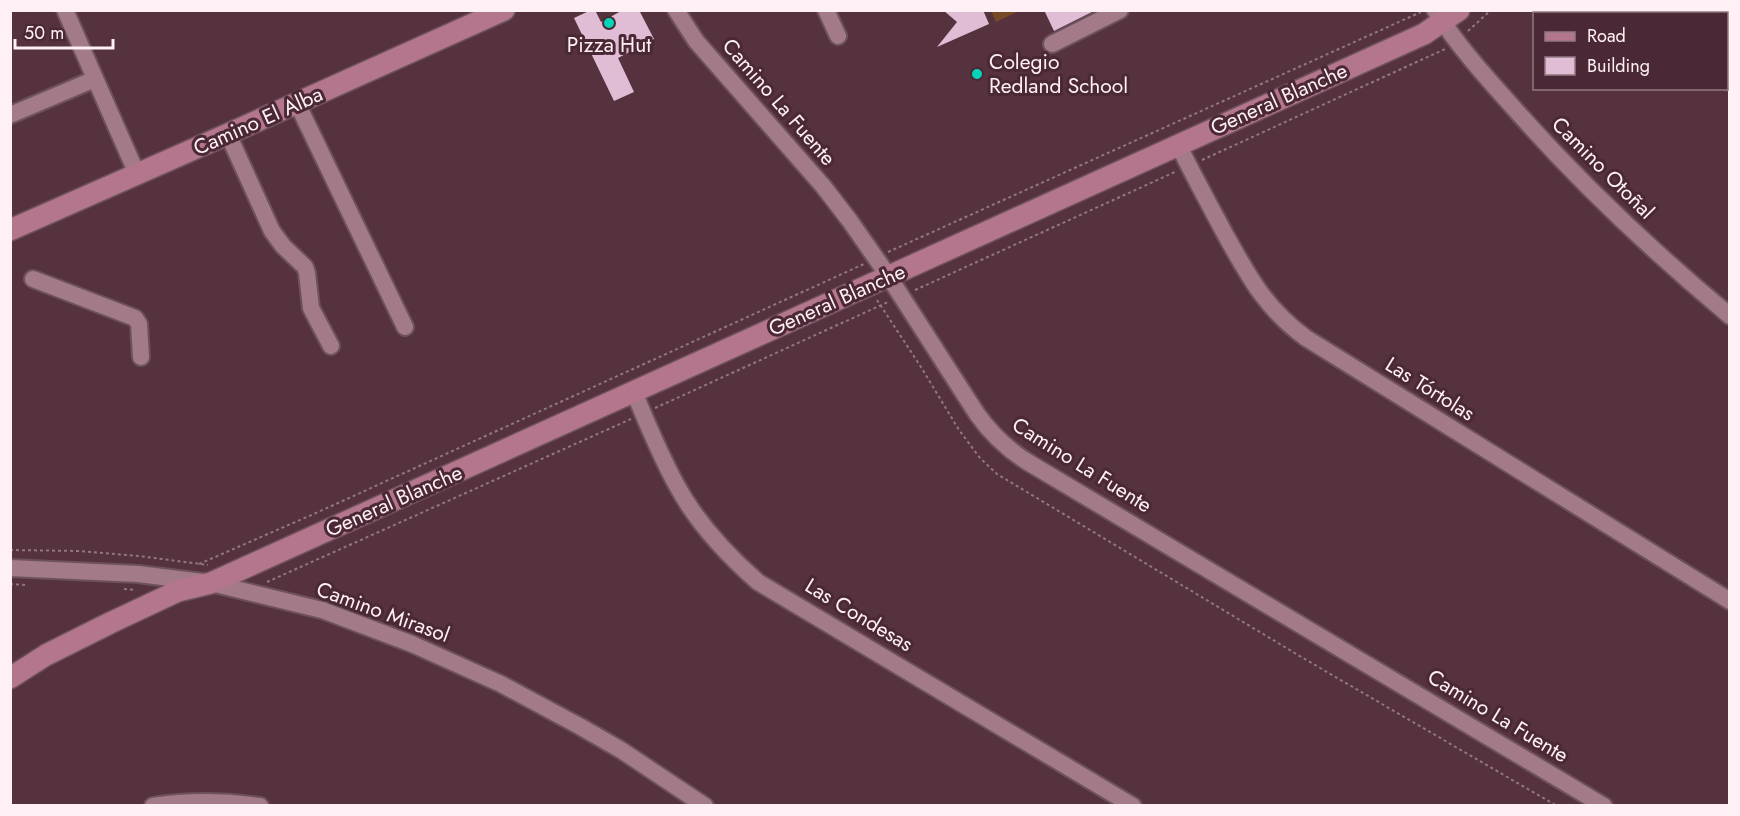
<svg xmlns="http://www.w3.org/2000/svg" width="1740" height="816" viewBox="0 0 1740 816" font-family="Jost,sans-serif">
  <rect width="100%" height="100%" fill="#56323f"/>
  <path fill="#764a27" d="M 991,11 L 1019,11 L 996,22 Z"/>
  <path fill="#e1bcd5" d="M 591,10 L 595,10 L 601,22 L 623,10 L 639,10 L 654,39 L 618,58 L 634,92 L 614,101 L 574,18 Z
    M 943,10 L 983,10 L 989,24 L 937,47 L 957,22 Z
    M 1044,10 L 1096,10 L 1054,31 Z"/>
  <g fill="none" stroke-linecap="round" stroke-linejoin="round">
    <defs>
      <path id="minor" d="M 65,10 L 137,174
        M 676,10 L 696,41 L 823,186 L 850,221 L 889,277 L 977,414 C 992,435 1009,451 1031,464 L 1604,806
        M 826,10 L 838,36
        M 1435,10 C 1457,45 1485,76 1512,106 C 1579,182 1652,251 1730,316
        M 1654,10 L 1656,14
        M 1052,44 L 1120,10
        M 1726,79 L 1730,82
        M 297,103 L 405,327
        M 10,115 L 95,79
        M 228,134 L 272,231 L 283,246 L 305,267 L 307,273 L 311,308 L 331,346
        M 1178,144 C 1193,175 1209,204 1225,234 C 1249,277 1265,308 1306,338 L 1730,601
        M 33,279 L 135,318 L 139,324 L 141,357
        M 634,392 C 647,423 660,455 676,484 C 696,522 726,554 758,582 L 1133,806
        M 10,568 L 138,574 L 211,583 L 322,610 L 412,644 L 501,684 L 581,727 L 621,750 L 705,806
        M 153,806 C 189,800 224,801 260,806"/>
      <path id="major" d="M 10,230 L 228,134 L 504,10
        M 10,678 L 46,655 L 110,623 L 178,591 L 211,583 L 1424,34 L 1459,10"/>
    </defs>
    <use href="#minor" stroke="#6d515c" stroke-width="20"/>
    <use href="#major" stroke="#6d515c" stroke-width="24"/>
    <path stroke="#927680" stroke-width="2" stroke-dasharray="3 3" stroke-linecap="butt" d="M 1468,31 L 1491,10
      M 1202,160 L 1445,49
      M 888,252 L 1421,12
      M 915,290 L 1175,172
      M 877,300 L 921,367 L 959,430 L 980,458 L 997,474 L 1303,658 L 1557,806
      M 655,408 L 888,302
      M 10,550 L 80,551 L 139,556 L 208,565
      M 199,564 L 316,513 L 864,264
      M 267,582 L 631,419
      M 10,584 L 25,585
      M 124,589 L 136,590"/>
    <use href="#minor" stroke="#a37a87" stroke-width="16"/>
    <use href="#major" stroke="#b4768c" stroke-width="21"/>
  </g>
  <g fill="#03d5b6" stroke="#4b2835" stroke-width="2">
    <circle cx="609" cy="23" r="6"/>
    <circle cx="977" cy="74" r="6"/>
  </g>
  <g text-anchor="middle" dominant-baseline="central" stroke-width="6" stroke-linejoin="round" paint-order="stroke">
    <g font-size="21" fill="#fef0f4" stroke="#4b2835">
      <text x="609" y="45">Pizza Hut</text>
      <text x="989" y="62" text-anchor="start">Colegio<tspan x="989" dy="24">Redland School</tspan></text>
    </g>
    <g font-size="21" fill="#fef0f4" stroke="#4b2835">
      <text transform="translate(1279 99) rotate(-24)">General Blanche</text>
      <text transform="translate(779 102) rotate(49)">Camino La Fuente</text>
      <text transform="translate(258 121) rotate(-24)">Camino El Alba</text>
      <text transform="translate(1603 168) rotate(45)">Camino Otoñal</text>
      <text transform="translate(837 300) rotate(-24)">General Blanche</text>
      <text transform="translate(1430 389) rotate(32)">Las Tórtolas</text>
      <text transform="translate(1082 465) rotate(32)">Camino La Fuente</text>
      <text transform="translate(394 501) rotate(-24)">General Blanche</text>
      <text transform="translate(383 612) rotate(20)">Camino Mirasol</text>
      <text transform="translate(859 615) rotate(31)">Las Condesas</text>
      <text transform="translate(1498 716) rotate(31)">Camino La Fuente</text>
    </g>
  </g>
  <rect width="1740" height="816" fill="none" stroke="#fef0f4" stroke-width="24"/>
  <rect x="1533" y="12" width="195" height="78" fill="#4b2835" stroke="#937881" stroke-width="1.5"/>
  <rect x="1545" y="32" width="30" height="9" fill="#b4768c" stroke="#937881" stroke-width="1.5"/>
  <text x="1587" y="42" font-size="18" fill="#fef0f4">Road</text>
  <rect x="1545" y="57" width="30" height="18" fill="#e1bcd5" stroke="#937881" stroke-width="1.5"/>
  <text x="1587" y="72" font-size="18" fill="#fef0f4">Building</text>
  <path d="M15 39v9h98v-9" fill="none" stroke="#fef0f4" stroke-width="3"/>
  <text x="24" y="39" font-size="18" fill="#fef0f4" stroke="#4b2835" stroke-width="4.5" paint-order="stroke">50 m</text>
</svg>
